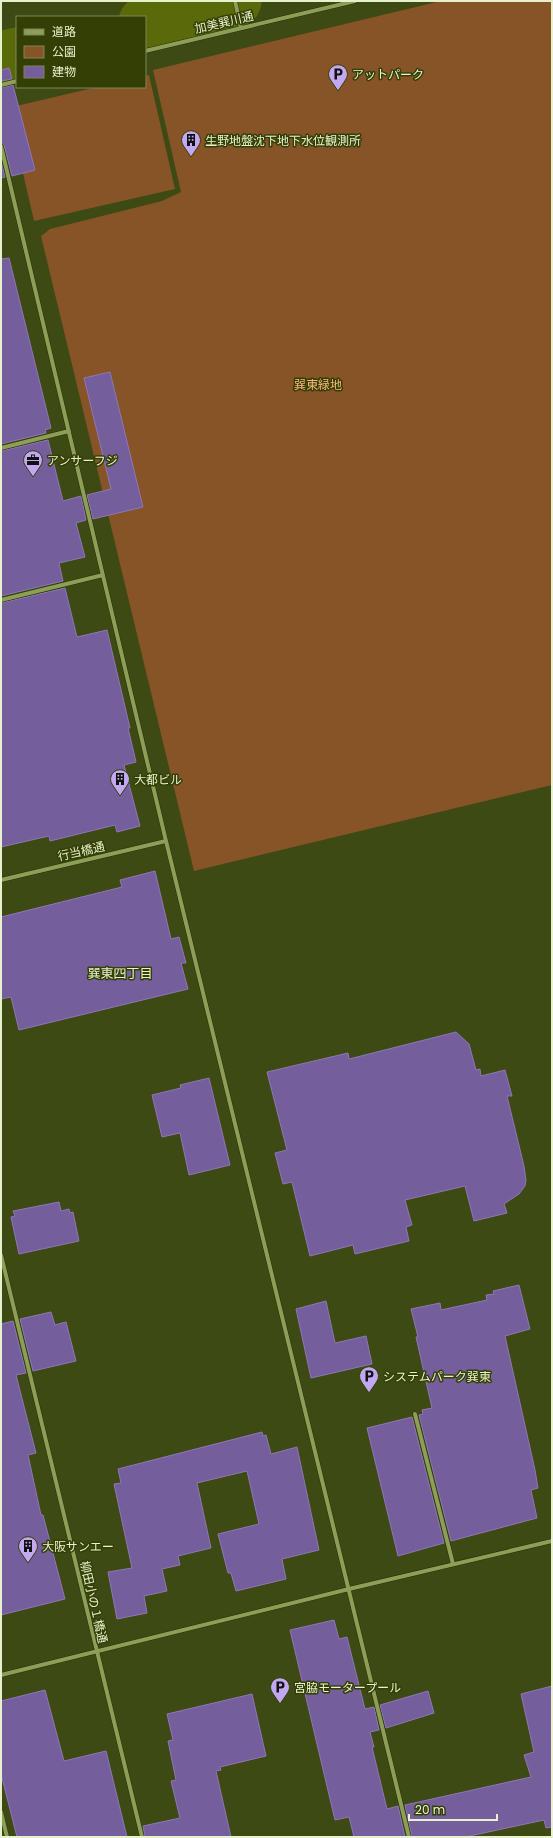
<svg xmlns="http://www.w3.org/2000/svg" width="553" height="1838" viewBox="0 0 553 1838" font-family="Poppins,'Noto Sans JP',sans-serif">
  <rect width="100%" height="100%" fill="#3e4a13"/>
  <path fill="#865427" d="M 441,1 L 552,1 L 552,785 L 194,871 L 41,236 L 50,229 L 162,201 L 181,192 L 153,70 Z
    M 149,75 L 175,189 L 34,221 L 8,108 L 97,87 L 145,87 L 145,76 Z"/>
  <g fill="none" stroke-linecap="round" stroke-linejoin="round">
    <path stroke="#5a6a0a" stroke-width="53" d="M 145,22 L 235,1
      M 1,58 L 17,54"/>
  </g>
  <path fill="#745e9b" stroke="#8e77b7" d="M 9,68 L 12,79 L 1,81 L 1,70 Z
    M 13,85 L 35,170 L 12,176 L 4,145 L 1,143 L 1,88 Z
    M 1,161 L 5,177 L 1,178 Z
    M 9,258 L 51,428 L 45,430 L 46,433 L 1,444 L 1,259 Z
    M 110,372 L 143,507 L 93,519 L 87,495 L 111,489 L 84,378 Z
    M 48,440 L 63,501 L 81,496 L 86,520 L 76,523 L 85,557 L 59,563 L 63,581 L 1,596 L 1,451 Z
    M 65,588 L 77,637 L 107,630 L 130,728 L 128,728 L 136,762 L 124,765 L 140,826 L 117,832 L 115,825 L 50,841 L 49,836 L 1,847 L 1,603 Z
    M 155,871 L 171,939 L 179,937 L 186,963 L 181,963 L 188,989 L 19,1030 L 11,997 L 1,999 L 1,917 L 122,887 L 120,880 Z
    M 456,1032 L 469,1044 L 476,1070 L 480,1069 L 481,1076 L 505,1070 L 512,1096 L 507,1096 L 524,1166 L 526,1180 L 525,1186 L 519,1194 L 504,1204 L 507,1213 L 474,1221 L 465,1186 L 405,1200 L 412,1225 L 406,1227 L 409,1241 L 355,1254 L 353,1245 L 310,1256 L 292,1182 L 283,1184 L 275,1153 L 287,1150 L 267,1072 L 348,1053 L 349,1059 Z
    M 209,1078 L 230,1165 L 189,1175 L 180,1133 L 162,1137 L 152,1095 L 181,1088 L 180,1085 Z
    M 59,1202 L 61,1211 L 69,1209 L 70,1213 L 73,1212 L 79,1241 L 19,1254 L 11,1217 L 15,1216 L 13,1211 Z
    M 519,1285 L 530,1329 L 505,1336 L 535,1470 L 538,1488 L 531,1490 L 537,1518 L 451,1541 L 419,1415 L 423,1414 L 422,1410 L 432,1408 L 416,1337 L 418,1337 L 411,1309 L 440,1303 L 441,1310 L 487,1300 L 486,1295 L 494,1294 L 493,1291 Z
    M 326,1301 L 335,1343 L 366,1336 L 372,1364 L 311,1378 L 296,1309 Z
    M 51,1312 L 55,1325 L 66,1322 L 76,1361 L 33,1371 L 20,1319 Z
    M 13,1321 L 26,1373 L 16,1375 L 36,1453 L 28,1455 L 41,1515 L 43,1515 L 65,1599 L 1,1615 L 1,1324 Z
    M 412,1417 L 444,1543 L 398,1556 L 367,1428 Z
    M 262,1432 L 263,1436 L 266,1435 L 271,1454 L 297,1447 L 319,1550 L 282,1559 L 286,1579 L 236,1591 L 231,1573 L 228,1573 L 218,1534 L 259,1524 L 247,1471 L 197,1483 L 211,1548 L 178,1556 L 180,1565 L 162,1569 L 167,1591 L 144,1596 L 147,1613 L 117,1619 L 108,1572 L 132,1568 L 114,1484 L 121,1483 L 118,1469 Z
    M 334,1620 L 339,1639 L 347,1637 L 365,1709 L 374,1707 L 379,1730 L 370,1732 L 374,1747 L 372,1747 L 387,1809 L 398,1806 L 405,1837 L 354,1837 L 349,1817 L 335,1820 L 290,1630 Z
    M 552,1686 L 552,1827 L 546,1828 L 544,1820 L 465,1837 L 412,1837 L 405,1805 L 531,1777 L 524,1755 L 534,1752 L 521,1694 Z
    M 45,1690 L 64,1761 L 106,1751 L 127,1837 L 17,1837 L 1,1774 L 1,1701 Z
    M 428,1691 L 434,1713 L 386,1728 L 380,1705 Z
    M 252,1694 L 266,1756 L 220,1767 L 221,1770 L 216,1771 L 231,1837 L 145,1837 L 143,1826 L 180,1818 L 171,1781 L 176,1780 L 168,1741 L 173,1740 L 167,1714 Z"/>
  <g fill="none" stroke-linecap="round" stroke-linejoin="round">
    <defs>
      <path id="street" d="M 235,1 L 241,28
        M 145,51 L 355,1
        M 1,85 L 17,81
        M 1,146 L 166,841 L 409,1837
        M 1,448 L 69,431
        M 1,600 L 103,575
        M 1,880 L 166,841
        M 1,1255 L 142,1837
        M 415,1414 L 453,1564
        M 1,1675 L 349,1589 L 552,1541
        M 1,1812 L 7,1837"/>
    </defs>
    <use href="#street" stroke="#262e08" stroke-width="5"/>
    <use href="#street" stroke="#8d9e57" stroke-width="4"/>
  </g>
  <defs>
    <symbol id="parking-pin" viewBox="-11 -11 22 30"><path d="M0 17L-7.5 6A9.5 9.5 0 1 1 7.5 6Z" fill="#c2a8f2" stroke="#343f05"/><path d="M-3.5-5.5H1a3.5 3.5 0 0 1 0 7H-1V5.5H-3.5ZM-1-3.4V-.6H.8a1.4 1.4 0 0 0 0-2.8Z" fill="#111"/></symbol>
    <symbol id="building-pin" viewBox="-11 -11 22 30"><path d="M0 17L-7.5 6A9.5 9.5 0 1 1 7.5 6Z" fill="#c2a8f2" stroke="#343f05"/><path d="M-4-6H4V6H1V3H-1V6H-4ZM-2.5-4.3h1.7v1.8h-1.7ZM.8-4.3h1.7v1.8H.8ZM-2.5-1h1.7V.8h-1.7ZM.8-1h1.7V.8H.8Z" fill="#111"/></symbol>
    <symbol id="office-pin" viewBox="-11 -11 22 30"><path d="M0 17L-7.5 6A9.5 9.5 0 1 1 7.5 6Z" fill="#c2a8f2" stroke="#343f05"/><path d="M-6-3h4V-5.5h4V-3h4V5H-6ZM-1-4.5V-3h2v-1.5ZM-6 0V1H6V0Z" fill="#111"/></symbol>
  </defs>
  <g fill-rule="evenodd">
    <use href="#parking-pin" x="327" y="63" width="22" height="30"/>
    <use href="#building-pin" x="180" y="129" width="22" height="30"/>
    <use href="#office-pin" x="22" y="449" width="22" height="30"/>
    <use href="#building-pin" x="109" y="768" width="22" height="30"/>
    <use href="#parking-pin" x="358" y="1365" width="22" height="30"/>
    <use href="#building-pin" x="17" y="1535" width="22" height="30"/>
    <use href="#parking-pin" x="269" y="1676" width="22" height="30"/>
  </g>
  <g text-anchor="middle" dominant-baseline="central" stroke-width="3" stroke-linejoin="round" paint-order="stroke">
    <g font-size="12" fill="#e7f1cd" stroke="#343f05">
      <text transform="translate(224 22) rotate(-13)">加美巽川通</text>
      <text transform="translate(81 851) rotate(-13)">行当橋通</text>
      <text transform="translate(94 1602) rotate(77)">柳田小の１橋通</text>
    </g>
    <g font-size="12" fill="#e7f1cd" stroke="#343f05" text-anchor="start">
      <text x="352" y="74">アットパーク</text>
      <text x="205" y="140">生野地盤沈下地下水位観測所</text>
      <text x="47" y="460">アンサーフジ</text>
      <text x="134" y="779">大都ビル</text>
      <text x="383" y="1376">システムパーク巽東</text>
      <text x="42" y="1546">大阪サンエー</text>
      <text x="294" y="1687">宮脇モータープール</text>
    </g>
    <g font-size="12" fill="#feb679" stroke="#343f05">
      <text x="318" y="384">巽東緑地</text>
    </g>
    <g font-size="13" fill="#e7f1cd" stroke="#343f05">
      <text x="120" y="973">巽東四丁目</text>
    </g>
  </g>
  <rect width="553" height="1838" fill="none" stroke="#e7f1cd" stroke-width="4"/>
  <rect x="16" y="16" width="130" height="72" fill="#343f05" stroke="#7c8655"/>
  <rect x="24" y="29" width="20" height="6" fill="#8d9e57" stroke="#7c8655"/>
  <text x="52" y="36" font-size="12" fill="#e7f1cd">道路</text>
  <rect x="24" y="46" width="20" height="12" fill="#865427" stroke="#7c8655"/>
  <text x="52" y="56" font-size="12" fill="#e7f1cd">公園</text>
  <rect x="24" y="66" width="20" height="12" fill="#745e9b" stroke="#7c8655"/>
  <text x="52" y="76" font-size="12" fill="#e7f1cd">建物</text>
  <path d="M409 1814v6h88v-6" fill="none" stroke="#e7f1cd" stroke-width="2"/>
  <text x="415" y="1814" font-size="12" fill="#e7f1cd" stroke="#343f05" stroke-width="3" paint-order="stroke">20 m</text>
</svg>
